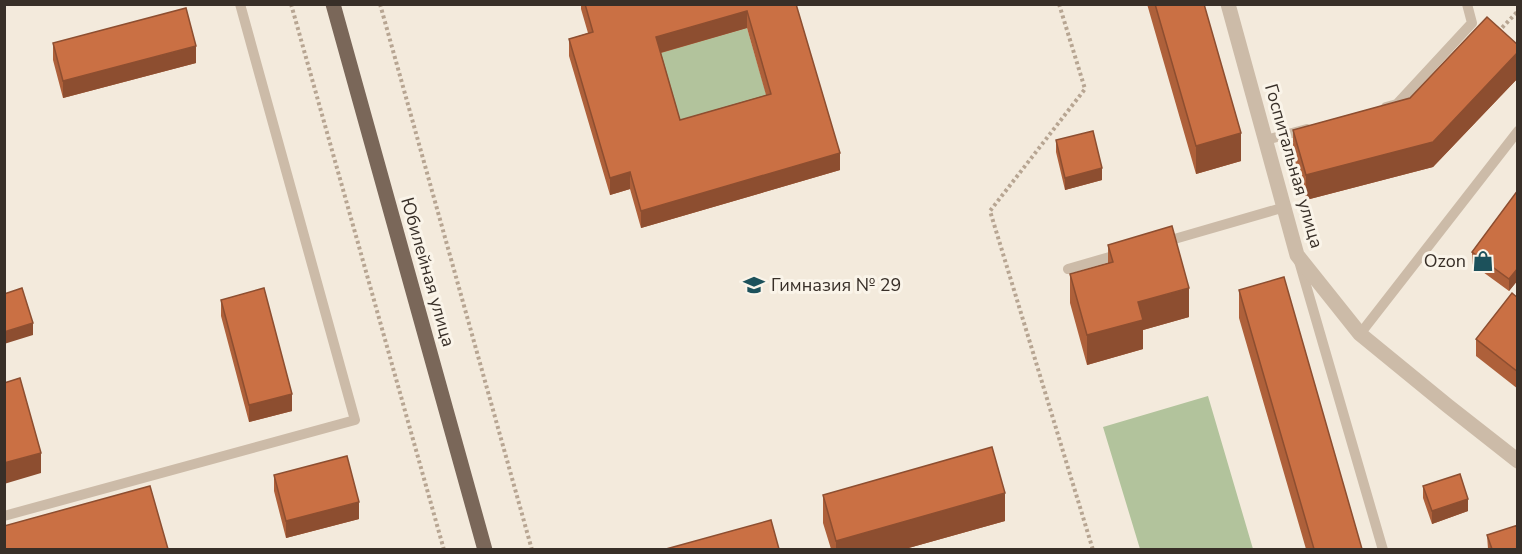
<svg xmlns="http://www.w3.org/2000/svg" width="1522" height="554" viewBox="0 0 1522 554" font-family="'Nunito Sans',sans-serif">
  <rect width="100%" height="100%" fill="#f3eadc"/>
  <path fill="#b2c39c" d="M 747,28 L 771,111 L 680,137 L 656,54 Z
    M 1208,396 L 1253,549 L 1140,549 L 1103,427 Z"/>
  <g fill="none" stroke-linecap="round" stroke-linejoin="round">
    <path stroke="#b7a592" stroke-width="4" stroke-dasharray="3 3" stroke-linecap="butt" d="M 291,4 L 444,550
      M 380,4 L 532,550
      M 1059,4 L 1085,89 L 990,211 L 1093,550
      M 1498,32 L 1518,11"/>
    <path stroke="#ccbba8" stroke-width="10" d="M 1386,107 L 1397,104 L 1472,23 L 1467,4
      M 1266,140 L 1307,129
      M 1164,242 L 1285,207
      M 1299,261 L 1383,550
      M 1068,269 L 1120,254
      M 1360,334 L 1518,131
      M 4,516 L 355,420 L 240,4"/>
    <path stroke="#ccbba8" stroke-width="15" d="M 1228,4 L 1297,255 L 1360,334 L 1448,406 L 1518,461"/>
    <path stroke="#7a6759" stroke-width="15" d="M 333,4 L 485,550"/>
  </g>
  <path fill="#ae603a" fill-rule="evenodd" d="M 581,4 L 796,4 L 840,170 L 641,228 L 630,189 L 610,195 L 569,56 L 569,39 L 588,33 L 581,9 ZM 747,28 L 766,95 L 680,120 L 661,53 Z
    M 1147,4 L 1204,4 L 1241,161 L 1196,174 Z
    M 53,43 L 196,63 L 63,98 L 53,60 Z
    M 1518,45 L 1518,78 L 1433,167 L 1306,200 L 1293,155 L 1293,130 L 1410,98 Z
    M 1056,140 L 1102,180 L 1065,190 L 1056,152 Z
    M 1518,190 L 1518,280 L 1509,291 L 1472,264 L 1472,252 Z
    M 1108,245 L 1189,317 L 1143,330 L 1143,349 L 1087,365 L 1070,303 L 1070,274 L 1108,263 Z
    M 1239,290 L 1362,549 L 1306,549 L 1239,318 Z
    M 1518,298 L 1518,389 L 1476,356 L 1476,339 Z
    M 221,300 L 292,411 L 249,422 L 221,316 Z
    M 274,475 L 359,519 L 286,538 L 274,491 Z
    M 1423,486 L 1468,511 L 1432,524 L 1423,498 Z
    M 823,495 L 1005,521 L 905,549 L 831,549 L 823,523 Z
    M 1487,535 L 1518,549 L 1488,549 Z"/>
  <path fill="#8d4e30" d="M 747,11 L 747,28 L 656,54 L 656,37 Z
    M 196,46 L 196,63 L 63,98 L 63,81 Z
    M 1518,52 L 1518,78 L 1433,167 L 1306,200 L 1306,175 Z
    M 1241,133 L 1241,161 L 1196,174 L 1196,146 Z
    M 840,153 L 840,170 L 641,228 L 641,211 Z
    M 1102,168 L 1102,180 L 1065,190 L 1065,178 Z
    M 630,172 L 630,189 L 610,195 L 610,178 Z
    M 1518,268 L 1518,280 L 1509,291 L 1509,279 Z
    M 1189,288 L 1189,317 L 1143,330 L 1143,349 L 1087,365 L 1087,335 L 1138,302 Z
    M 33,323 L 33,335 L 4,344 L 4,332 Z
    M 292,394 L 292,411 L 249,422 L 249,405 Z
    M 41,453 L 41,473 L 4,484 L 4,463 Z
    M 1005,493 L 1005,521 L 905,549 L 836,549 L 836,541 Z
    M 1468,499 L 1468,511 L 1432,524 L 1432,511 Z
    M 359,502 L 359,519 L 286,538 L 286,521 Z"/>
  <path fill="#ca7044" stroke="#8d4e30" stroke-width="1.5" fill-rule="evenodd" d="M 585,4 L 796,4 L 840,153 L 641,211 L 630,172 L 610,178 L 569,39 L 593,32 ZM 747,11 L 771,94 L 680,120 L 656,37 Z
    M 1155,4 L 1204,4 L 1241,133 L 1196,146 Z
    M 186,8 L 196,46 L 63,81 L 53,43 Z
    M 1487,17 L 1518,45 L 1518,52 L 1433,142 L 1306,175 L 1293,130 L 1410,98 Z
    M 1093,131 L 1102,168 L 1065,178 L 1056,140 Z
    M 1518,190 L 1518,268 L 1509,279 L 1472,252 Z
    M 1172,226 L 1189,288 L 1138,302 L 1143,320 L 1087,335 L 1070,274 L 1113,262 L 1108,245 Z
    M 1284,277 L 1362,549 L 1314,549 L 1239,290 Z
    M 22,288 L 33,323 L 4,332 L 4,294 Z
    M 264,288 L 292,394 L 249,405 L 221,300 Z
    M 1512,293 L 1518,298 L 1518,372 L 1476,339 Z
    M 20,378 L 41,453 L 4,463 L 4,383 Z
    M 992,447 L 1005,493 L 836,541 L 823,495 Z
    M 347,456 L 359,502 L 286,521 L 274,475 Z
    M 1460,474 L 1468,499 L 1432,511 L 1423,486 Z
    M 150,486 L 168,549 L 4,549 L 4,526 Z
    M 771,520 L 779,549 L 666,549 Z
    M 1518,525 L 1518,549 L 1492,549 L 1487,535 Z"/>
  <defs>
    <symbol id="shop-bare" viewBox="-9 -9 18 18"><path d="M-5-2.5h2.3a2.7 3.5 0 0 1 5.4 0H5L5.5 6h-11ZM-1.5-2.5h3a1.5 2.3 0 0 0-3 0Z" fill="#1c515b" stroke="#faf4e9" stroke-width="2.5" paint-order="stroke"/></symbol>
    <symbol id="school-bare" viewBox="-9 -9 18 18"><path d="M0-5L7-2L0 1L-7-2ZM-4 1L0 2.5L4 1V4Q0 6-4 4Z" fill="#1c515b" stroke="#faf4e9" stroke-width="2.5" paint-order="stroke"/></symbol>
  </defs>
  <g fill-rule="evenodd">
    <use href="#shop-bare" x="1468" y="246" width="30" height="30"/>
    <use href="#school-bare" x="739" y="270" width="30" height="30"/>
  </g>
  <g text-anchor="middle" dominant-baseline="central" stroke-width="6" stroke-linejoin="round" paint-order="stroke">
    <g font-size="18" fill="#382f28" stroke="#faf4e9">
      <text transform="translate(1294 166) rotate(74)">Госпитальная улица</text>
      <text transform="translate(428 272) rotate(74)">Юбилейная улица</text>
    </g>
    <g font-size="18" fill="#382f28" stroke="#faf4e9" text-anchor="end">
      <text x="1466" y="261">Ozon</text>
      <text x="771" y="285" text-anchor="start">Гимназия № 29</text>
    </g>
  </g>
  <rect width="1522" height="554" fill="none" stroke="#382f28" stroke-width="12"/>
</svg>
